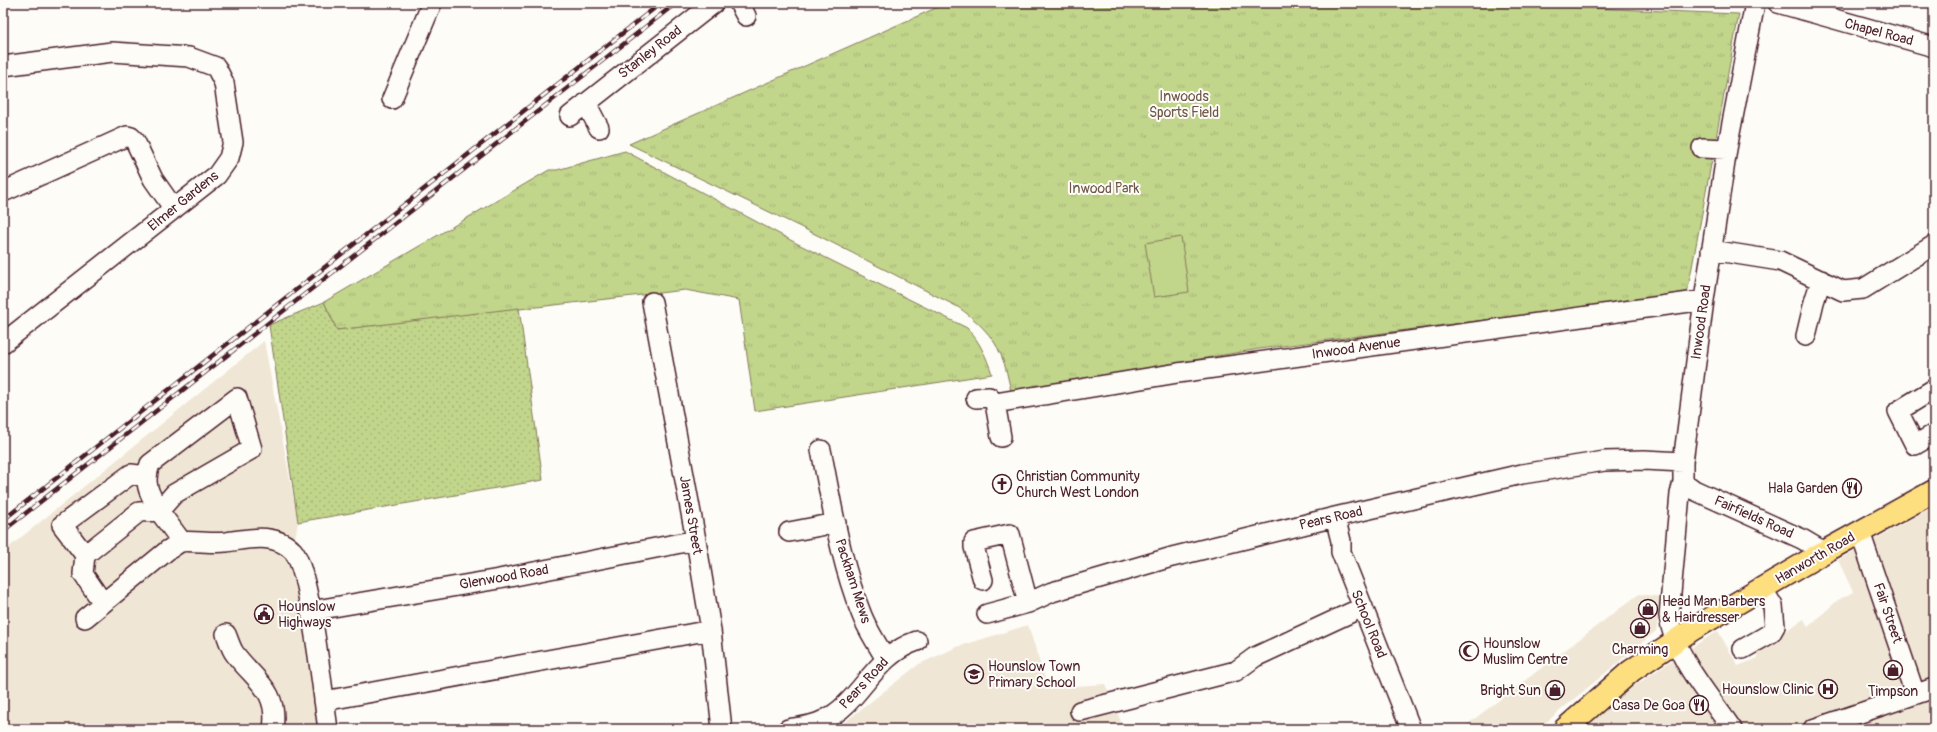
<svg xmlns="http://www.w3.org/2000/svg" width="1937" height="732" viewBox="0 0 1937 732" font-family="Pangolin,sans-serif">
  <defs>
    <pattern id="grass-tufts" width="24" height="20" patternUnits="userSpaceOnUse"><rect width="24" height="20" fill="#c1d58b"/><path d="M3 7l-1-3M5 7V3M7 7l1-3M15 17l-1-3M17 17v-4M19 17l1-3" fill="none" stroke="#a7b678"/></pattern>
    <pattern id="garden-dots" width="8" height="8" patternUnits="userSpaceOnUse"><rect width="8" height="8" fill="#c1d58b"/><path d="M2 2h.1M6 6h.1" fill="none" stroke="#a7b678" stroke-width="1.8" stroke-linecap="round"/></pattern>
  </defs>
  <rect width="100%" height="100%" fill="#fdfcf7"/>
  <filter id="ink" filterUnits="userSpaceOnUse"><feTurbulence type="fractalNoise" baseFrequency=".025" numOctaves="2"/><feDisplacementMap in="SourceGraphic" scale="8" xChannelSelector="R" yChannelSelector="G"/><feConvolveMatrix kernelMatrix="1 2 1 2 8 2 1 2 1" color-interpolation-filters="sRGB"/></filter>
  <g filter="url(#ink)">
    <path fill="#f0e6d5" d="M 264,341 L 298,522 L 293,550 L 328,729 L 3,729 L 3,552 Z
      M 1934,506 L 1934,729 L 1585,729 L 1614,700 L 1678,656 L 1718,631 L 1738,666 L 1758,658 L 1755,651 L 1804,619 L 1808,627 L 1838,600 L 1853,592 L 1838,560 Z
      M 1639,594 L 1662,597 L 1656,631 L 1538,729 L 1465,729 L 1465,726 Z
      M 1028,625 L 1048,688 L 1105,684 L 1124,729 L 836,729 L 919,664 L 957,647 Z"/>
    <path fill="url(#grass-tufts)" stroke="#867a5b" d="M 947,3 L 1463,3 L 1739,14 L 1687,294 L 1259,349 L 1011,391 C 1008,379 1006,366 1001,355 C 993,335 975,319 958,307 L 819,236 L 629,144 Z
      M 625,151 L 796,243 L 967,328 C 980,342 986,356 992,374 L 755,411 L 739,300 L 685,290 L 337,330 L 324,302 L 549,170 L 557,170 Z"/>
    <path fill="url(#garden-dots)" stroke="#867a5b" d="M 324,302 L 337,330 L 519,308 L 543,480 L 298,522 L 269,325 Z"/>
    <path fill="#c1d58b" stroke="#867a5b" d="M 1181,237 L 1189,292 L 1154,297 L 1145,243 Z"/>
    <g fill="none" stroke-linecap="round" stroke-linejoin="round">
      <defs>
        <path id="minor" d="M 739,3 L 746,16
          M 1778,3 L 1934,47
          M 3,66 L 112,52 L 189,57 L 216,67 L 224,83 L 233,142 L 229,158 L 217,175 L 3,343
          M 392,99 L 432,3
          M 586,103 L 599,128
          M 570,116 L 714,3
          M 1702,148 L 1727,149
          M 3,192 L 127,136 L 131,137 L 135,141 L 153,179 L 174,209
          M 1711,250 L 1780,261 L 1843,291 L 1863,289 L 1934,245
          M 652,302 L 696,540 L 711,630 L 722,729
          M 1806,336 L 1814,302 L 1821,280
          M 1934,389 L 1898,411 L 1915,445 L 1934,434
          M 237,398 L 252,449 L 174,494 L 159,511 C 149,493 143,484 150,464 Z
          M 976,398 L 989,397 L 995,403
          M 1001,437 L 995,403 L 1178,373 L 1704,300
          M 821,450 C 832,504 840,561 861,613 C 867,629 877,644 886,659
          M 1683,482 L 1694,490 L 1802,539 L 1824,552
          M 1335,517 L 1341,541 L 1341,552 L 1411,729
          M 789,532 L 836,523
          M 1860,532 L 1915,694
          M 85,555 L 62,525 L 131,474 L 146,476
          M 983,580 L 974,547 L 974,542 L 1010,534 L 1028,603
          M 103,603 L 83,574 L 85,555 L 139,512 L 159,511 L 182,542
          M 310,611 L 499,579 L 696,540
          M 987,614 L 1028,603 L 1052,592 L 1172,557 L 1335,517 L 1522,474 L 1605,461 L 1644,460 L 1683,462
          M 85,618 L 168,550 C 172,548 176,544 181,542 C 188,540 215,544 226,542 C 249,539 275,532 293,551 C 310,569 323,697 328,729
          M 226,634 C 229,641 231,649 235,654 C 255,681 279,690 273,729
          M 1743,649 L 1771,633 L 1775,626 L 1773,606 L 1762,588
          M 324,701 L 711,630
          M 1080,711 L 1236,671 L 1255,657 L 1363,607
          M 788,729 C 800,727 813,726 824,720 C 861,703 872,656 917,641
          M 1732,729 C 1709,695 1674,657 1669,616 L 1680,494 L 1683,482 L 1683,462 L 1704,300 L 1727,149 L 1755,3
          M 1813,729 L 1934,688"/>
        <path id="major" d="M 1565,729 L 1631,671 L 1693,629 L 1824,552 L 1934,491"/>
      </defs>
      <use href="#minor" stroke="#4a1f2b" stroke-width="22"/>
      <use href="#major" stroke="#4a1f2b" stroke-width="25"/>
      <use href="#minor" stroke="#fdfcf7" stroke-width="19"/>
      <use href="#major" stroke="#fedf80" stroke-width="22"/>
      <defs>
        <path id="rail" d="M 3,520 L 661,3
          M 3,531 L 676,3"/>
      </defs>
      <use href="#rail" stroke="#4a1f2b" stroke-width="4.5"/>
      <use href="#rail" stroke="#fdfcf7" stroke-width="3" stroke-dasharray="9" stroke-linecap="butt"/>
    </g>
  </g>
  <defs>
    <symbol id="church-ring" viewBox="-11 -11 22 22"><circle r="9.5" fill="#fdfcf7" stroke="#4a1f2b" stroke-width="1.5"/><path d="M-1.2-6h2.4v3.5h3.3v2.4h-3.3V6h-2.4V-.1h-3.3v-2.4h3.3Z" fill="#4a1f2b"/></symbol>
    <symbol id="restaurant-ring" viewBox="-11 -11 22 22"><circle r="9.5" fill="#fdfcf7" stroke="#4a1f2b" stroke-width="1.5"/><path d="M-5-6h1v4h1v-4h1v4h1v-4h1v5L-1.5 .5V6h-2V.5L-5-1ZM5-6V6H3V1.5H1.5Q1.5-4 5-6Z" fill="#4a1f2b"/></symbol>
    <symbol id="shop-ring" viewBox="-11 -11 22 22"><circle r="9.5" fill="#fdfcf7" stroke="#4a1f2b" stroke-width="1.5"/><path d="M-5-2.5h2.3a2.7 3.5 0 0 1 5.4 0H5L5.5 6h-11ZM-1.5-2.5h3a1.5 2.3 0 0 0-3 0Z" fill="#4a1f2b"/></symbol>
    <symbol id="civic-ring" viewBox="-11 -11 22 22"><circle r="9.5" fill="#fdfcf7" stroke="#4a1f2b" stroke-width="1.5"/><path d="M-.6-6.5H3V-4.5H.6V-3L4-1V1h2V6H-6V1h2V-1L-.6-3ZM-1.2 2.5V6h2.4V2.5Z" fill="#4a1f2b"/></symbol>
    <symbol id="mosque-ring" viewBox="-11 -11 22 22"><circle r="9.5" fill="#fdfcf7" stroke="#4a1f2b" stroke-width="1.5"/><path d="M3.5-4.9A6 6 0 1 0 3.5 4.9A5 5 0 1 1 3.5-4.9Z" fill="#4a1f2b"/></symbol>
    <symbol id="school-ring" viewBox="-11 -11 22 22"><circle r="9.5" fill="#fdfcf7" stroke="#4a1f2b" stroke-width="1.5"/><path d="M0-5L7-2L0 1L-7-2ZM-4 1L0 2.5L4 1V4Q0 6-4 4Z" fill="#4a1f2b"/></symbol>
    <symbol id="hospital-ring" viewBox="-11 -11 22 22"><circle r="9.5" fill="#fdfcf7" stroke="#4a1f2b" stroke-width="1.5"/><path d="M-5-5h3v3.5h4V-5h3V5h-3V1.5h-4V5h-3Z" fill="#4a1f2b"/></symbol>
  </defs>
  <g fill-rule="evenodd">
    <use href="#church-ring" x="991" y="473" width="22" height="22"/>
    <use href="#restaurant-ring" x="1841" y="477" width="22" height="22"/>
    <use href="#shop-ring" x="1637" y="598" width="22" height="22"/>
    <use href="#civic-ring" x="253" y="603" width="22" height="22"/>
    <use href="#shop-ring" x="1629" y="617" width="22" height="22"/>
    <use href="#mosque-ring" x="1458" y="640" width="22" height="22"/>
    <use href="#shop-ring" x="1882" y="659" width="22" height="22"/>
    <use href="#school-ring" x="963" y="663" width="22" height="22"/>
    <use href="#hospital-ring" x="1817" y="678" width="22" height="22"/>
    <use href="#shop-ring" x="1544" y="679" width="22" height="22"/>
    <use href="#restaurant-ring" x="1688" y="694" width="22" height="22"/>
  </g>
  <g text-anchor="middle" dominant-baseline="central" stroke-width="4" stroke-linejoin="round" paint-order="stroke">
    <g font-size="14" fill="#4a1f2b" stroke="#fdfcf7">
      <text transform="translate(1879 32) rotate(15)">Chapel Road</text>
      <text transform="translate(650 52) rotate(-38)">Stanley Road</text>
      <text transform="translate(183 201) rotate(-39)">Elmer Gardens</text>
      <text transform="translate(1701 322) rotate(-82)">Inwood Road</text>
      <text transform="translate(1356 348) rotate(-8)">Inwood Avenue</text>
      <text transform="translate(691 515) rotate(80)">James Street</text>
      <text transform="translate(1754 517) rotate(24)">Fairfields Road</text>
      <text transform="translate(1331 518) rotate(-13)">Pears Road</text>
      <text transform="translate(1815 558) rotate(-30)">Hanworth Road</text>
      <text transform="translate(504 577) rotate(-10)">Glenwood Road</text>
      <text transform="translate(853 581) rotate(72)">Packham Mews</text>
      <text transform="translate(1888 613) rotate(71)">Fair Street</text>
      <text transform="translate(1369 624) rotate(68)">School Road</text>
      <text transform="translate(864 683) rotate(-47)">Pears Road</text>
    </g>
    <g font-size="14" fill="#6e5648" stroke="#fdfcf7">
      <text x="1184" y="96">Inwoods<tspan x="1184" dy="16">Sports Field</tspan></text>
      <text x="1104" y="188">Inwood Park</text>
    </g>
    <g font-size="14" fill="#4a1f2b" stroke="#fdfcf7" text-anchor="start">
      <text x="1016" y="476">Christian Community<tspan x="1016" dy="16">Church West London</tspan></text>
      <text x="1838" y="488" text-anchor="end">Hala Garden</text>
      <text x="1662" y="601">Head Man Barbers<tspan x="1662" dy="16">&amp; Hairdresser</tspan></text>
      <text x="278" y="606">Hounslow<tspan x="278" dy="16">Highways</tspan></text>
      <text x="1483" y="643">Hounslow<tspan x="1483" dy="16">Muslim Centre</tspan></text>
      <text x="1640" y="649" text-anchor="middle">Charming</text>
      <text x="988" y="666">Hounslow Town<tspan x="988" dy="16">Primary School</tspan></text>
      <text x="1814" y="689" text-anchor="end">Hounslow Clinic</text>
      <text x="1541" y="690" text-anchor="end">Bright Sun</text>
      <text x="1893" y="691" text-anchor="middle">Timpson</text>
      <text x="1685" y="705" text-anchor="end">Casa De Goa</text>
    </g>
  </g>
  <rect width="1937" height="732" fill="none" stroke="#fdfcf7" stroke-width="16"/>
  <rect x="8" y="8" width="1921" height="716" fill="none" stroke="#4a1f2b" stroke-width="1.5" filter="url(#ink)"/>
</svg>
